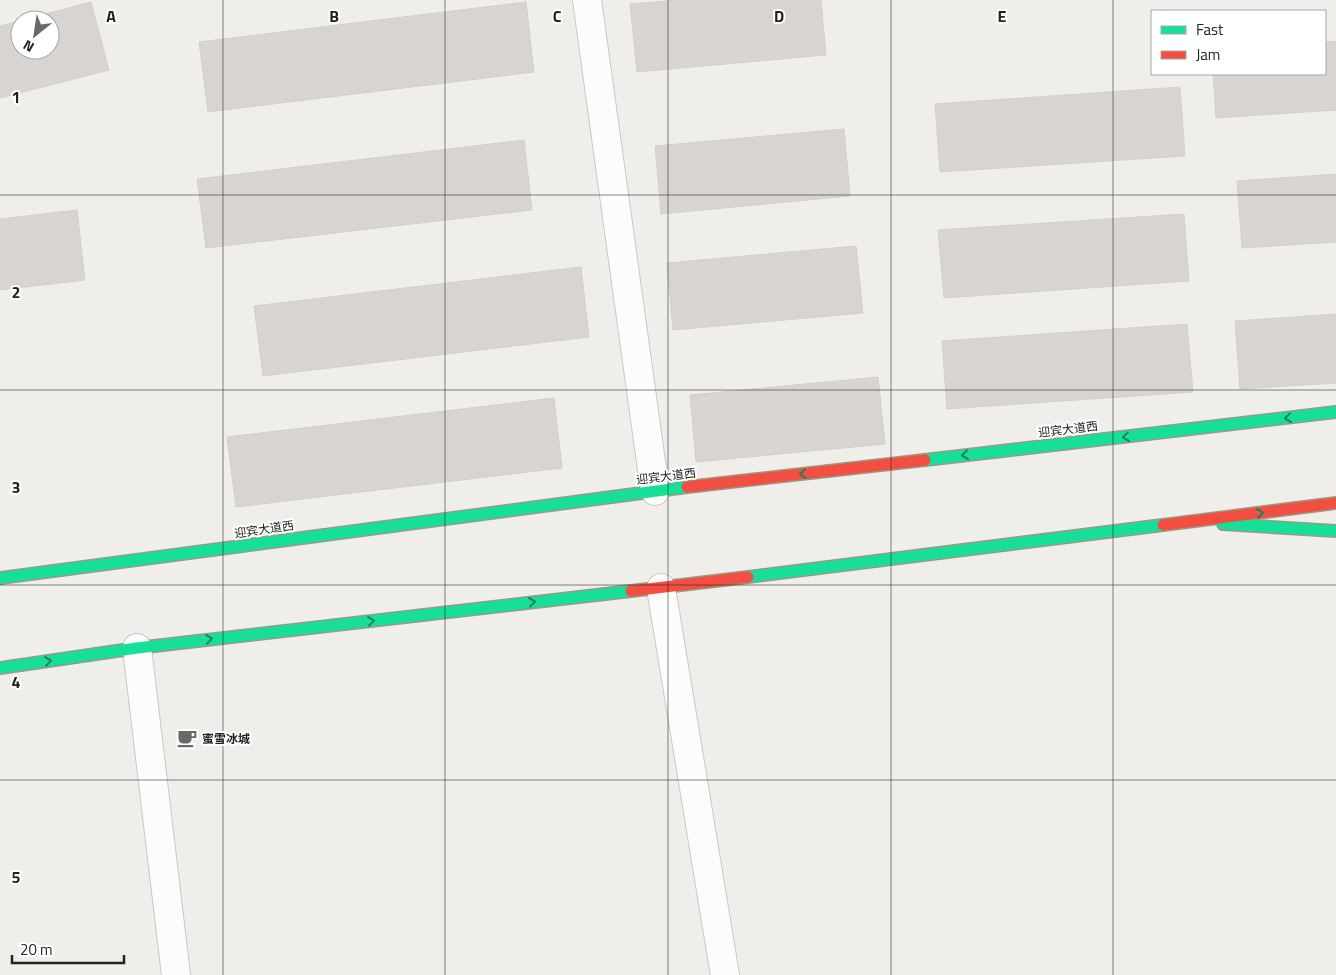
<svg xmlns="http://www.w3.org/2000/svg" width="1336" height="975" viewBox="0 0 1336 975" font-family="'Titillium Web','Noto Sans SC',sans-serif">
  <rect width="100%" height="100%" fill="#f0eeeb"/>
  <path fill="#d7d4d2" stroke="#d3d0cc" d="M 679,0 L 821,0 L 826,55 L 637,72 L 630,4 Z
    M 91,2 L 109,70 L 0,98 L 0,26 L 20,21 L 20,50 L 50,50 L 50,20 L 23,20 Z
    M 526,2 L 534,72 L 208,112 L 199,42 Z
    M 1336,41 L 1336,110 L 1216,118 L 1213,74 L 1325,74 L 1325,42 Z
    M 1180,87 L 1185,156 L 940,172 L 935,104 Z
    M 844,129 L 850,196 L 661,214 L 655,146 Z
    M 524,140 L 532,210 L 206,248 L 197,179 Z
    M 1336,174 L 1336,242 L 1242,248 L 1237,181 Z
    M 77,210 L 85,280 L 0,290 L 0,219 Z
    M 1184,214 L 1189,281 L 944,298 L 938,230 Z
    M 856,246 L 863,313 L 673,330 L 667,263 Z
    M 581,267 L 589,337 L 263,376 L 254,306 Z
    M 1336,314 L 1336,383 L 1240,389 L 1235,321 Z
    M 1187,324 L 1193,392 L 947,409 L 942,341 Z
    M 878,377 L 885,444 L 696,462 L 690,395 Z
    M 554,398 L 562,468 L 236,507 L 227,437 Z"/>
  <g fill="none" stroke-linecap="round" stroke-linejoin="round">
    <defs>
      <path id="street" d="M 587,0 L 655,491
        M 661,588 L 725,975
        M 137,648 L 176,975"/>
      <path id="fast" d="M 925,460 L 1336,412
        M 1223,524 L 1336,531
        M 748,577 L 1163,525
        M 0,578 L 687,487
        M 0,668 L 137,648 L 631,591"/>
      <path id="jam" d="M 687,487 L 925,460
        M 1163,525 L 1336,503
        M 631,591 L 748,577"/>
    </defs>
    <use href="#street" stroke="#c9c8c7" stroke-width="30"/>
    <use href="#fast" stroke="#999a82" stroke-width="14"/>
    <use href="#jam" stroke="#999a82" stroke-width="14"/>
    <use href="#street" stroke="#fdfcfc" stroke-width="28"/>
    <use href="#fast" stroke="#16e098" stroke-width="11"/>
    <use href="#jam" stroke="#f24e42" stroke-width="11"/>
  </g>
  <defs><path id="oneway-chevron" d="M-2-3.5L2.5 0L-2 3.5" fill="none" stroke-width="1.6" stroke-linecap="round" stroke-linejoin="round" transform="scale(1.25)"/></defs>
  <g stroke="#1c815d">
    <use href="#oneway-chevron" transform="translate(1288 418) rotate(173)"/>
    <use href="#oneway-chevron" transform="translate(1126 437) rotate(173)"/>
    <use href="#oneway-chevron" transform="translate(965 455) rotate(173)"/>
    <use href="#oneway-chevron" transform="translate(803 474) rotate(173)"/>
    <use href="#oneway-chevron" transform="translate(1260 513) rotate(-8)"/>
    <use href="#oneway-chevron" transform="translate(532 602) rotate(-7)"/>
    <use href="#oneway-chevron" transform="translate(371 621) rotate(-7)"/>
    <use href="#oneway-chevron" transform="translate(209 639) rotate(-7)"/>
    <use href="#oneway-chevron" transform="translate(48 661) rotate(-8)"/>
  </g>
  <path fill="none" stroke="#222" stroke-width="1" stroke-opacity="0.55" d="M 223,0 L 223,975M 445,0 L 445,975M 668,0 L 668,975M 891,0 L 891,975M 1113,0 L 1113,975M 0,195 L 1336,195M 0,390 L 1336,390M 0,585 L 1336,585M 0,780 L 1336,780"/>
  <defs>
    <symbol id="cafe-bare" viewBox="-9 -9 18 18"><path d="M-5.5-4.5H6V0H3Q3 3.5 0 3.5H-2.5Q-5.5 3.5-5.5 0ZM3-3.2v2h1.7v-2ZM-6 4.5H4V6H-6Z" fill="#6a6968" stroke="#fff" stroke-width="2.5" paint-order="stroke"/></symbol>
  </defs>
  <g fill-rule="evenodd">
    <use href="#cafe-bare" x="173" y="724" width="28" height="28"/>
  </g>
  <g text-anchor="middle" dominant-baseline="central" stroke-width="4" stroke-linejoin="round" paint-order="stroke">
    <g font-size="12" fill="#222" stroke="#fff">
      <text transform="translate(1068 429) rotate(-7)">迎宾大道西</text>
      <text transform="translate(666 476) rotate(-7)">迎宾大道西</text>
      <text transform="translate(264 529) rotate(-8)">迎宾大道西</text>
    </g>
    <g font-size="12" font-weight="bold" fill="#222" stroke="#fff" text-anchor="start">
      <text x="202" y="738">蜜雪冰城</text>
    </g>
  </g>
  <g font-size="16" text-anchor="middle" font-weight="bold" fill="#222" stroke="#fff" stroke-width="4" stroke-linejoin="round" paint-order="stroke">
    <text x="111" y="22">A</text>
    <text x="334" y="22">B</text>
    <text x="557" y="22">C</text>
    <text x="779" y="22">D</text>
    <text x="1002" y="22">E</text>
    <text x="16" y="103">1</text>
    <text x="16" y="298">2</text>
    <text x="16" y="493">3</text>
    <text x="16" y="688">4</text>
    <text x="16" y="883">5</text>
  </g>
  <rect x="1151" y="10" width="175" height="65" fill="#ffffff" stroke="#a7a7a7"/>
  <rect x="1161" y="26" width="25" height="8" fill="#16e098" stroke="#a7a7a7"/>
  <text x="1196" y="35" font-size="15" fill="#222222">Fast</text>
  <rect x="1161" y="51" width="25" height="8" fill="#f24e42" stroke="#a7a7a7"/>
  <text x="1196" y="60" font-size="15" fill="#222222">Jam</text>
  <g transform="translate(35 35) rotate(210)"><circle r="24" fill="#ffffff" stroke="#a7a7a7"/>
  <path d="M0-4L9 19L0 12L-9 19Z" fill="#6a6968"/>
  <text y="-8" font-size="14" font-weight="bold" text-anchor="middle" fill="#222222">N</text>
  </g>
  <path d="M12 955v8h112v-8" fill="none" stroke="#222222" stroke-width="2.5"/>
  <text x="20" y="955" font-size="15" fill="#222222" stroke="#ffffff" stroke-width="4" paint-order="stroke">20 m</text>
</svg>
